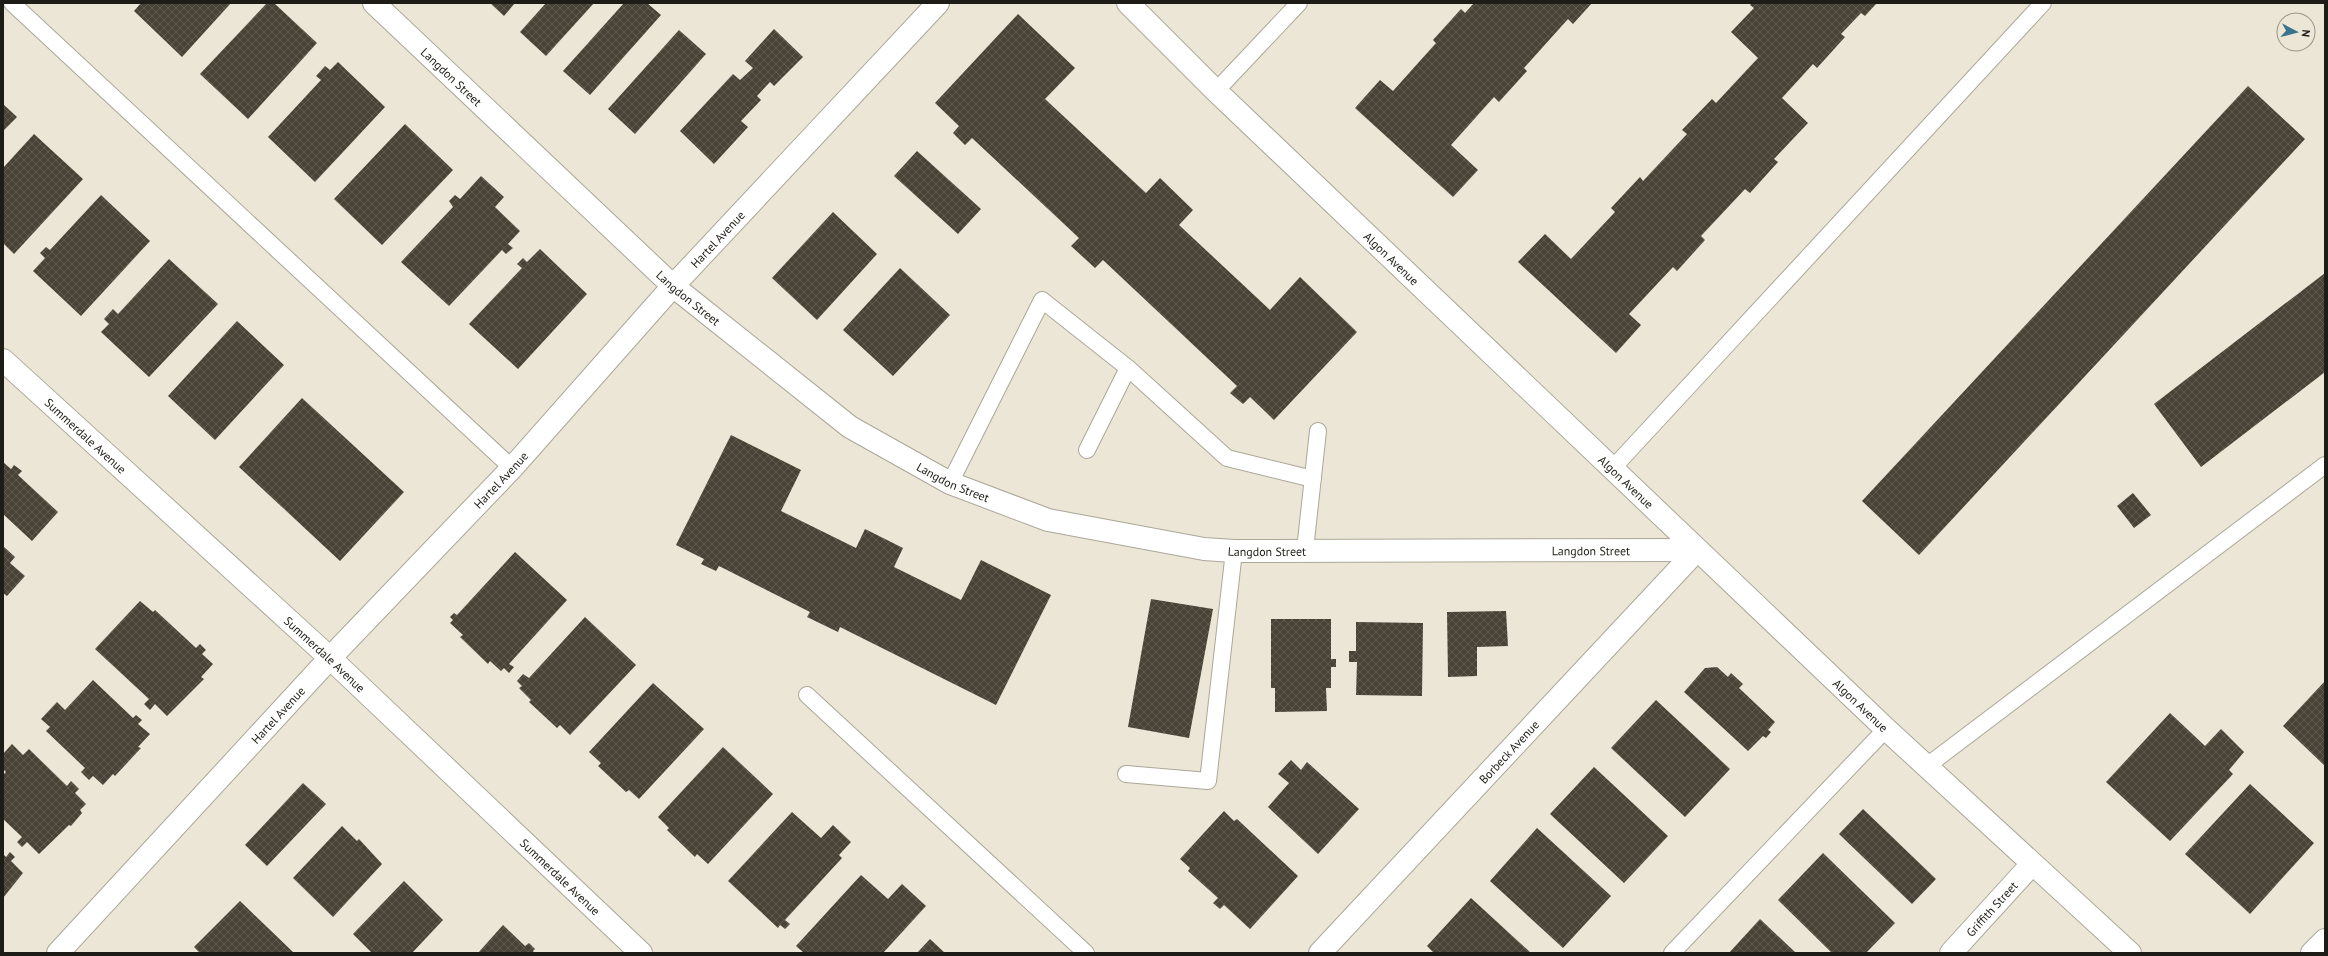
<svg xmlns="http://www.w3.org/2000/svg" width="2328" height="956" viewBox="0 0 2328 956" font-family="'PT Sans',sans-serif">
  <defs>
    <pattern id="building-cross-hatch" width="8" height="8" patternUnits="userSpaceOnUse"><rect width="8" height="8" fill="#484336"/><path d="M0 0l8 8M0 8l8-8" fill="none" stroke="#5f5b50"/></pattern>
  </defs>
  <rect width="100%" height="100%" fill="#ebe6d6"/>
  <path fill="url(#building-cross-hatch)" d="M 141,3 L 231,3 L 182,57 L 134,11 Z
    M 267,3 L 274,3 L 317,43 L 248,119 L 200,74 Z
    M 490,3 L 515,3 L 504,16 Z
    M 546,3 L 594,3 L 546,56 L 520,32 Z
    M 624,3 L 647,3 L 661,15 L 590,95 L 563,71 Z
    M 1474,3 L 1592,3 L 1573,24 L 1568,19 L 1524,68 L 1527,71 L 1499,102 L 1494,97 L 1451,145 L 1478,170 L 1453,197 L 1355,108 L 1380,80 L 1393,91 L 1436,43 L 1433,40 L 1461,9 L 1465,13 Z
    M 1752,3 L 1877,3 L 1865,16 L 1861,13 L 1841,34 L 1845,37 L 1817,68 L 1813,64 L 1782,98 L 1808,123 L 1774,159 L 1778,162 L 1750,193 L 1745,189 L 1701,236 L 1705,240 L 1677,271 L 1673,267 L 1629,314 L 1641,325 L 1616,353 L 1518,262 L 1545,234 L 1571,259 L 1615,212 L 1611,208 L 1640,177 L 1643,181 L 1687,134 L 1682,130 L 1712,99 L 1716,103 L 1758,58 L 1731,32 L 1754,8 L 1750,5 Z
    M 1018,14 L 1075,68 L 1045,99 L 1146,193 L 1160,178 L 1193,210 L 1179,225 L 1270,310 L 1300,277 L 1357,332 L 1274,420 L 1250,397 L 1243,404 L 1230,393 L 1237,386 L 1103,260 L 1095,268 L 1071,246 L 1079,238 L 972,138 L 965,145 L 953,133 L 959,126 L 935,103 Z
    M 774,29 L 803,57 L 774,86 L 770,82 L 757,96 L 761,100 L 741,121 L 748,127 L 714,164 L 680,131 L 733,74 L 740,80 L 753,68 L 745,61 Z
    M 679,30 L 706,54 L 635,134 L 608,109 Z
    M 338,62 L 385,107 L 315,182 L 268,137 L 321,80 L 316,76 L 325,66 L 330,70 Z
    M 2248,86 L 2305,139 L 1919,555 L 1862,501 Z
    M 3,104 L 17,117 L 3,131 Z
    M 405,124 L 453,170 L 382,245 L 334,199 Z
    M 34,134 L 83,179 L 14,254 L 3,243 L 3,168 Z
    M 917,151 L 981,209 L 958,234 L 894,176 Z
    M 481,176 L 504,197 L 495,207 L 520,231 L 508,244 L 513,248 L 506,254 L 502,250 L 449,306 L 401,262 L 453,207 L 449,201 L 455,195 L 460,199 Z
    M 101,195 L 150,241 L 81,316 L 33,271 L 45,258 L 40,253 L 46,247 L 50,250 Z
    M 833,212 L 877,254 L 817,320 L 772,278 Z
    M 540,249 L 587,294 L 518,369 L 469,324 L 522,268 L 517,264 L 523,258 L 527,262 Z
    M 169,259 L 218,304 L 149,377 L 101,332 L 109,324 L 104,319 L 113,309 L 118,314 Z
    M 900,268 L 950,315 L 893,376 L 843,330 Z
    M 2325,273 L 2325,372 L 2201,467 L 2154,404 Z
    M 237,321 L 284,365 L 215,440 L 168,396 Z
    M 302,398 L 404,492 L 340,561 L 239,467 Z
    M 731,435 L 801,470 L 781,511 L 856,548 L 865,529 L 903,548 L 894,567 L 961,600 L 981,560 L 1051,595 L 996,705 L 840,627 L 838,632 L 807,617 L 810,612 L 719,566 L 716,571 L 701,564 L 704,559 L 676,545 Z
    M 3,462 L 11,469 L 14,465 L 22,471 L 18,475 L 58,512 L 32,541 L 3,514 Z
    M 2133,493 L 2151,515 L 2134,528 L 2117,506 Z
    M 3,546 L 15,557 L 10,563 L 25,576 L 7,596 L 3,593 Z
    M 515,552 L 567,600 L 509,664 L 514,667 L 509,673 L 504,668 L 501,671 L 490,661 L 488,664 L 460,637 L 463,635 L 450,623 L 453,620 L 450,617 L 454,613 L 457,615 Z
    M 1151,599 L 1213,609 L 1189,738 L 1128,727 Z
    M 140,601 L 153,612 L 155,610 L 196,648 L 200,644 L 206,650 L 202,654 L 213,664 L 201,677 L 204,679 L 167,716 L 155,704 L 150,710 L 144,704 L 149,699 L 95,649 Z
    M 1506,611 L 1508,646 L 1477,647 L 1477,676 L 1448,677 L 1447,612 Z
    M 585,617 L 636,665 L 570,735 L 560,725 L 557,728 L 529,702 L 531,700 L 519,688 L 522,686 L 517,681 L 523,674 L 529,678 Z
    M 1271,619 L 1331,619 L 1331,659 L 1336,659 L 1336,667 L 1331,667 L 1331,688 L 1326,688 L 1327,711 L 1275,712 L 1275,688 L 1271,688 Z
    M 1356,622 L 1423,623 L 1422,696 L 1356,695 L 1357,662 L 1349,662 L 1349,651 L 1356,651 Z
    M 1717,667 L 1728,677 L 1731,673 L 1743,684 L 1739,688 L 1775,722 L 1768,730 L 1771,732 L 1766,738 L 1763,736 L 1748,751 L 1684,692 L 1705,668 Z
    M 93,680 L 133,718 L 136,715 L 142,720 L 138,724 L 150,734 L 138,747 L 141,748 L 115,776 L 113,774 L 103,785 L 93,776 L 89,780 L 81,772 L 85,768 L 46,731 L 50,727 L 41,719 L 57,702 L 65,710 Z
    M 2325,681 L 2325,766 L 2283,726 Z
    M 653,683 L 704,729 L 639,799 L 629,790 L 626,792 L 598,766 L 601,763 L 589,752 Z
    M 1656,700 L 1730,769 L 1685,817 L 1611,748 Z
    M 2170,713 L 2205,746 L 2221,729 L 2244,752 L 2229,770 L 2233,774 L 2170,841 L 2106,782 Z
    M 12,744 L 23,755 L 29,749 L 67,786 L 71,781 L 79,789 L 75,793 L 86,804 L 80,810 L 82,813 L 71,826 L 69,825 L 39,854 L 27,842 L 22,847 L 17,842 L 22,837 L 3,819 L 3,775 L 6,772 L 3,769 L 3,754 Z
    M 723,747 L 773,794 L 708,864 L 697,854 L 695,857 L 667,830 L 669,828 L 658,817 Z
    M 1291,760 L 1301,770 L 1307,762 L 1359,809 L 1318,854 L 1268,807 L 1289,783 L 1278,774 Z
    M 1594,767 L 1668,836 L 1624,883 L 1550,814 Z
    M 303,783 L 326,804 L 267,866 L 245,845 Z
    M 2250,784 L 2314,843 L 2250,914 L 2185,854 Z
    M 1863,809 L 1936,879 L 1912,904 L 1839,834 Z
    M 1224,811 L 1234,821 L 1237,819 L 1298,876 L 1250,929 L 1224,905 L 1220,909 L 1213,903 L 1218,898 L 1188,871 L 1190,868 L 1180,859 Z
    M 792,812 L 821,838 L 833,825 L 851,842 L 839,855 L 842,858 L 785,920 L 790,924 L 785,929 L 780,925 L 778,928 L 728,881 Z
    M 342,826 L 357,841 L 359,839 L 382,864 L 333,917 L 293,878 Z
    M 1537,828 L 1611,896 L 1563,948 L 1490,881 Z
    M 10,852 L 15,857 L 11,861 L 23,873 L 3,898 L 3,854 L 6,857 Z
    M 1823,853 L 1895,923 L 1866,953 L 1832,953 L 1778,900 Z
    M 861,875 L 888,899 L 902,884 L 926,906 L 883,953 L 804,953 L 796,946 Z
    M 404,881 L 443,920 L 412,953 L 372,953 L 353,934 Z
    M 1471,898 L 1531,953 L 1434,953 L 1427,946 Z
    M 240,901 L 294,953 L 200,953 L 194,947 Z
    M 1760,919 L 1796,953 L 1729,953 Z
    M 503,925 L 525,946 L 529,943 L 535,949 L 533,951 L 534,953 L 478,953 Z
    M 930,939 L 945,953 L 917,953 Z"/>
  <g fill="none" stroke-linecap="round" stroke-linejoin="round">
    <defs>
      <path id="service" d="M 12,3 L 512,468
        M 1216,91 L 1299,3
        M 1087,450 L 1128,368
        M 1612,469 L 2043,3
        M 950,483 L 1042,300 L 1128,368 L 1227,458 L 1313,479
        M 1305,550 L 1318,431
        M 807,695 L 1086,953
        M 1927,766 L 2325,465
        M 1126,774 L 1208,781 L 1234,551
        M 1672,953 L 1886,729"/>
      <g id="minor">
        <path id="s1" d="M 374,3 L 673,286 L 850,427 L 950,483 L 1048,520 L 1204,549 L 1234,551 L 1697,550"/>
        <path id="s2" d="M 58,953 L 330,658 L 512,468 L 673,286 L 938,3"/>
        <path id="s3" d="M 1320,953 L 1697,550"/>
        <path id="s4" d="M 1951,953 L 2032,864"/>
        <path d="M 2312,953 L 2325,940"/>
      </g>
      <g id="tertiary">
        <path id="s5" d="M 1128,3 L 1216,91 L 1886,729 L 2130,953"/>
        <path id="s6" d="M 3,360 L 330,658 L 641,953"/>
      </g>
    </defs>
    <use href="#service" stroke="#aca798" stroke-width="18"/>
    <use href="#minor" stroke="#aca798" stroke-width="24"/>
    <use href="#tertiary" stroke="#aca798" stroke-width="24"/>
    <use href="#service" stroke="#fff" stroke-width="16"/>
    <use href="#minor" stroke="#fff" stroke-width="22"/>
    <use href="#tertiary" stroke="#fff" stroke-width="22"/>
  </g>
  <g text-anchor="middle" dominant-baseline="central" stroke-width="4" stroke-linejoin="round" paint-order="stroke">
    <g font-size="12" fill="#1e1c16" stroke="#ebe6d6">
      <text stroke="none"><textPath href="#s1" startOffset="107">Langdon Street</textPath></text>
      <text stroke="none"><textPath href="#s2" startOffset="972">Hartel Avenue</textPath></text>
      <text stroke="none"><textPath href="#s5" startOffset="367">Algon Avenue</textPath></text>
      <text stroke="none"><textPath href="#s1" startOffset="431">Langdon Street</textPath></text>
      <text stroke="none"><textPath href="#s6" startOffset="112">Summerdale Avenue</textPath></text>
      <text stroke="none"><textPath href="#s2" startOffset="648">Hartel Avenue</textPath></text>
      <text stroke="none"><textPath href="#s1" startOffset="755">Langdon Street</textPath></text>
      <text stroke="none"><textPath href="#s5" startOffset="691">Algon Avenue</textPath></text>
      <text stroke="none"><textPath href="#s1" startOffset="1079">Langdon Street</textPath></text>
      <text stroke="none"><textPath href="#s1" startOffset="1403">Langdon Street</textPath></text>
      <text stroke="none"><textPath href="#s6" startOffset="436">Summerdale Avenue</textPath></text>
      <text stroke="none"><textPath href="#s5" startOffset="1015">Algon Avenue</textPath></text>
      <text stroke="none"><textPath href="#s2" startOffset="324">Hartel Avenue</textPath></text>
      <text stroke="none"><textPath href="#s3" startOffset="276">Borbeck Avenue</textPath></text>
      <text stroke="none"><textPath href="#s6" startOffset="760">Summerdale Avenue</textPath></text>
      <text stroke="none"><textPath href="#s4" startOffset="60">Griffith Street</textPath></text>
    </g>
  </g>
  <rect width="2328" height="956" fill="none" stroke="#1e1c16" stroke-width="8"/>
  <g transform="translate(2296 32) rotate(97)"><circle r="19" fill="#ebe6d6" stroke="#999589"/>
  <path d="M0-3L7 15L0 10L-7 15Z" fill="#39748c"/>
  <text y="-6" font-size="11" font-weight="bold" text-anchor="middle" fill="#1e1c16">N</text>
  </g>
</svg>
